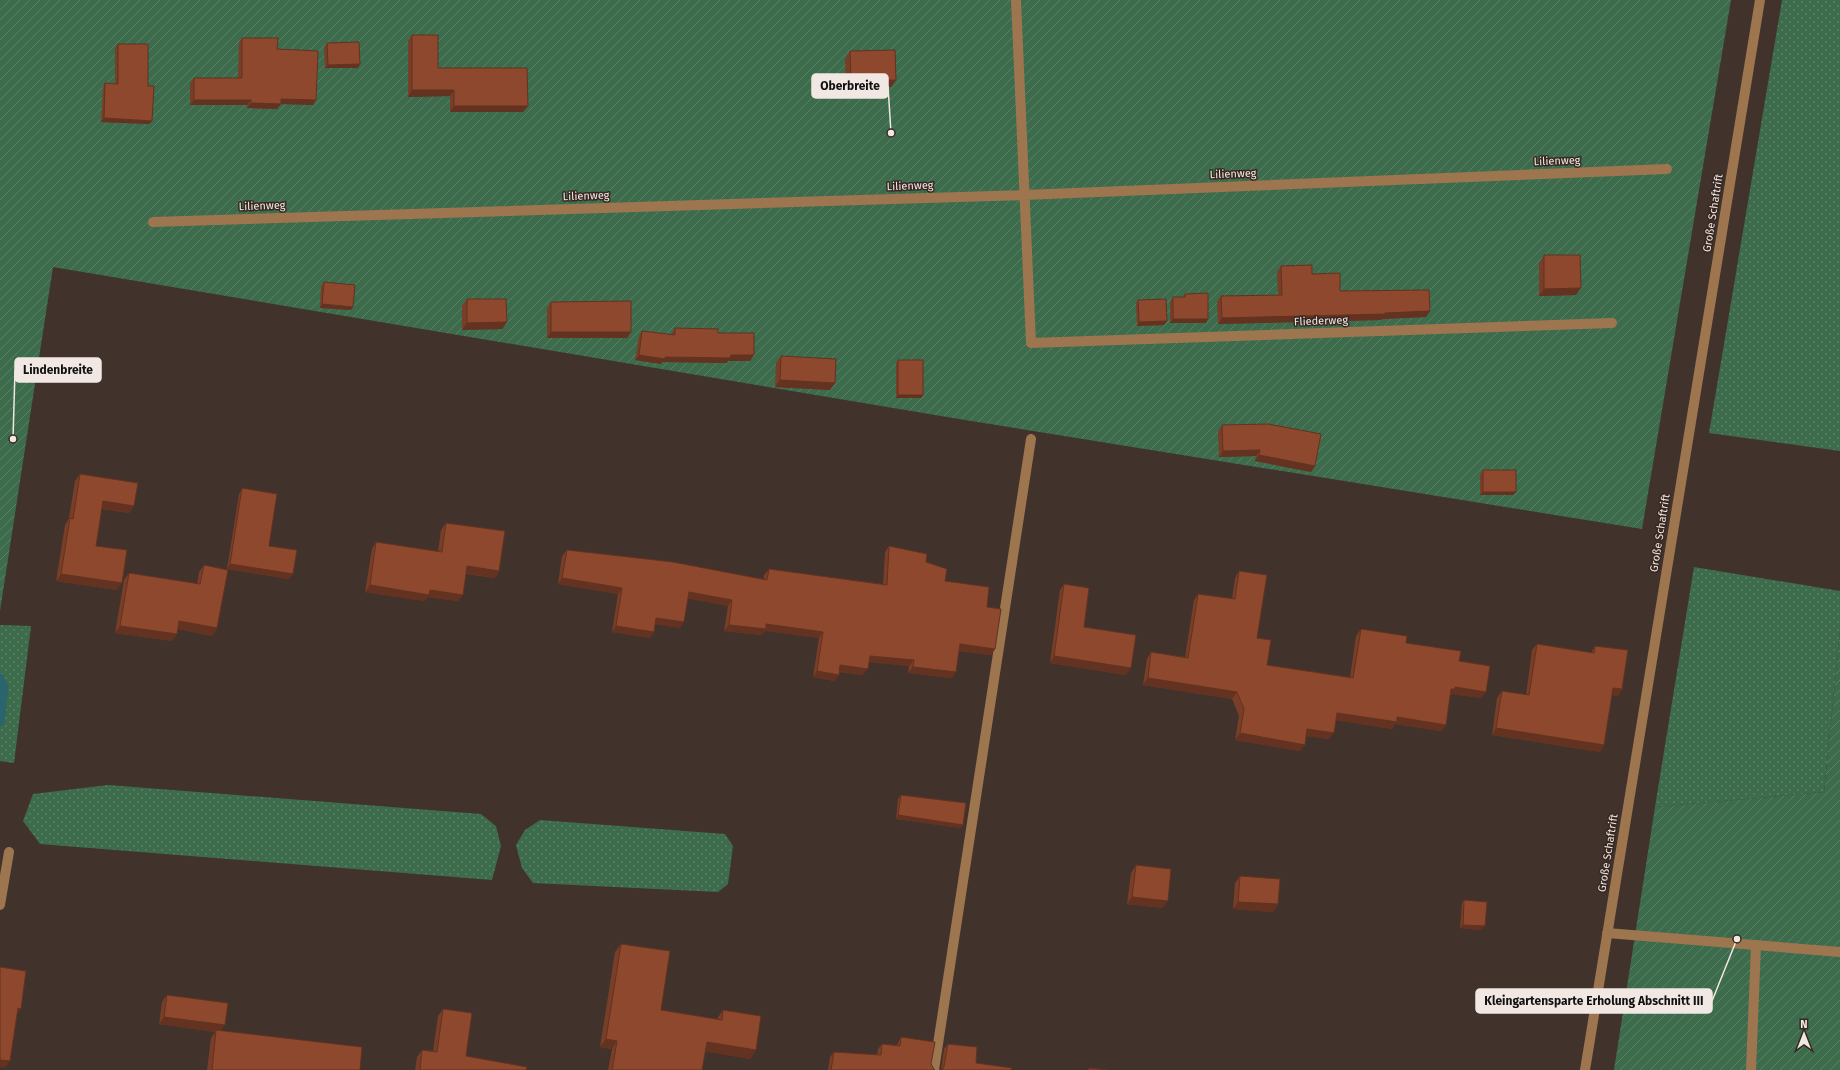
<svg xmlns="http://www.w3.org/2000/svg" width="1840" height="1070" viewBox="0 0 1840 1070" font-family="'Fira Sans',sans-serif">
  <defs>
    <pattern id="grass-dots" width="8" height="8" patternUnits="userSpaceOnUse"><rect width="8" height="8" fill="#3d6c4c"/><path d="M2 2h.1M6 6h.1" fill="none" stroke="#5a8166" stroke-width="1.8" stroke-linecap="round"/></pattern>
    <pattern id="garden-furrows" width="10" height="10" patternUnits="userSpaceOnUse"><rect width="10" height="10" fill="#3d6c4c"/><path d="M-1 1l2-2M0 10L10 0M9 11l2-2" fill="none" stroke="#5a8166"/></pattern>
  </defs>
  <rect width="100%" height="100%" fill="#41322c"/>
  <path fill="url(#grass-dots)" d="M 1782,0 L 1840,0 L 1840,451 L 1709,433 Z
    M 1694,567 L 1840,591 L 1840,632 L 1824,792 L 1655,807 Z
    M 0,625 L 31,626 L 14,763 L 0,761 Z
    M 108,785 L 481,814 L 496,826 L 501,846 L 492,880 L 40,844 L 23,821 L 33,794 Z
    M 540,820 L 725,834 L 733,846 L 728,884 L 718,892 L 533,883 L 522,868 L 516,845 L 525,830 Z"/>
  <path fill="url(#garden-furrows)" d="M 0,0 L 1731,0 L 1642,529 L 959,419 L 53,267 L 0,611 Z
    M 1840,632 L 1840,1070 L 1614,1070 L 1655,807 L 1824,792 Z"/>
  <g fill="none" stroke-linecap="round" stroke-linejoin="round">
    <path stroke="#2a646d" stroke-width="9" d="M 0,678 L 4,687 L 0,722"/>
    <path stroke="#9d754f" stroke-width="10" d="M 1016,0 L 1031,343 L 1612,323
      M 153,222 L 1024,195 L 1667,169
      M 0,905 L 9,852
      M 1607,933 L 1840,952
      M 934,1070 L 1031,439
      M 1585,1070 L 1760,0
      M 1751,1070 L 1756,945"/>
  </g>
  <path fill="#793e27" d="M 412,35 L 438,68 L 528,106 L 523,112 L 450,112 L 450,96 L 408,97 L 408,41 Z
    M 242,38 L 277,49 L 313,105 L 281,104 L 277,109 L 247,108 L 247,105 L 190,105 L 190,83 L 194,78 L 238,78 L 239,42 Z
    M 327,43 L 360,64 L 358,68 L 325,68 L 324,47 Z
    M 118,44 L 148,86 L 152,121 L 149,124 L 101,122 L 103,87 L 105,83 L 115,84 L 115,48 Z
    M 850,51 L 896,80 L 891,87 L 846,88 L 845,59 Z
    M 1544,255 L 1576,295 L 1539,296 L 1539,263 Z
    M 1281,266 L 1312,274 L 1340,291 L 1426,317 L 1382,319 L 1381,320 L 1218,324 L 1217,302 L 1221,296 L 1278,295 L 1277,272 Z
    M 324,282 L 351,310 L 320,308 L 321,286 Z
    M 1185,294 L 1208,319 L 1206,323 L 1170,323 L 1170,301 L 1173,297 L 1183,297 Z
    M 467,299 L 507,322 L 502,329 L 462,330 L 462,306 Z
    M 1138,300 L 1164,325 L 1137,326 L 1136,304 Z
    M 551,302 L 631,332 L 627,338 L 547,338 L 547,308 Z
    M 675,328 L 718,333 L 750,361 L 728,361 L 727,363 L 662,362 L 661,364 L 635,360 L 639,336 L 642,331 L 671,335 L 671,334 Z
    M 781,356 L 830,390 L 775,387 L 776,363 Z
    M 898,360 L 923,395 L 921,398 L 896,398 L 896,364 Z
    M 1222,425 L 1315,466 L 1311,472 L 1255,461 L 1256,456 L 1219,457 L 1218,432 Z
    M 1483,470 L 1513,495 L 1480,495 L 1480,474 Z
    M 80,474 L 134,506 L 129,513 L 102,509 L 96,546 L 117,590 L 56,581 L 65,525 L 69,518 L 75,481 Z
    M 242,488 L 269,546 L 289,579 L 227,569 L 239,494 Z
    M 446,523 L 499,571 L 495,578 L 466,574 L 463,595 L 458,601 L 428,597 L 424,601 L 365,592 L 372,549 L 376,542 L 438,552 L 441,530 Z
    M 889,546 L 926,562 L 945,581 L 987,607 L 995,649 L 991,655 L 959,651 L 952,678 L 908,673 L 909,666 L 869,662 L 863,675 L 839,672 L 839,675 L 834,681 L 813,677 L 819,638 L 765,631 L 762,635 L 724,631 L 728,606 L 688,598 L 680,628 L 655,624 L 654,632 L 650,638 L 612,632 L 618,594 L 558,584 L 562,556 L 567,550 L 764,579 L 764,575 L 769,569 L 883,584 L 885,552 Z
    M 204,565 L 217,628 L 212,636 L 178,629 L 177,634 L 172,641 L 115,633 L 124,580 L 129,573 L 197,584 L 199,572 Z
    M 1239,571 L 1257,638 L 1267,665 L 1350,677 L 1356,636 L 1361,629 L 1406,643 L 1459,661 L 1486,692 L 1481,698 L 1452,694 L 1450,696 L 1446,725 L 1441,731 L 1395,724 L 1392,729 L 1336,720 L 1329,739 L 1306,736 L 1300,751 L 1235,740 L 1239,716 L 1232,699 L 1143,685 L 1147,659 L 1151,652 L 1185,657 L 1194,600 L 1198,594 L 1232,599 L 1235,578 Z
    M 1064,584 L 1084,627 L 1126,675 L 1050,663 L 1060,590 Z
    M 1537,644 L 1591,653 L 1595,646 L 1622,689 L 1618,696 L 1612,695 L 1604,745 L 1600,752 L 1492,735 L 1497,698 L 1502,691 L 1526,695 L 1532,650 Z
    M 901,795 L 963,825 L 961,828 L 896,819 L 898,799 Z
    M 1136,865 L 1163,908 L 1127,904 L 1131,873 Z
    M 1240,876 L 1278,904 L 1273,912 L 1233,909 L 1235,883 Z
    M 1464,900 L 1482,930 L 1460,928 L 1462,903 Z
    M 621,944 L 661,1010 L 717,1019 L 723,1010 L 756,1050 L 750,1059 L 705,1051 L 702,1070 L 608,1070 L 612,1049 L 600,1047 L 615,952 Z
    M 167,995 L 221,1031 L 360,1070 L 207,1070 L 211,1038 L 215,1032 L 159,1024 L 162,1002 Z
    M 443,1009 L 466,1056 L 526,1070 L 415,1070 L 417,1057 L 422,1050 L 433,1051 L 438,1016 Z
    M 901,1037 L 931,1064 L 934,1069 L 935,1070 L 828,1070 L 830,1057 L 834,1052 L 877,1055 L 878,1049 L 882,1044 L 897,1045 Z
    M 948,1044 L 976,1063 L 941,1070 L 944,1049 Z"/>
  <path fill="#633220" d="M 360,64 L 358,68 L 325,68 L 328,65 Z
    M 896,80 L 891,87 L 846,88 L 851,81 Z
    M 412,90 L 454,90 L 450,96 L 408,97 Z
    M 281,99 L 316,100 L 313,105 L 281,104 L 277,109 L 247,108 L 251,103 Z
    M 194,100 L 251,100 L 247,105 L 190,105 Z
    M 454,106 L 528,106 L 523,112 L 450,112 Z
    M 104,118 L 152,121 L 149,124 L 101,122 Z
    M 1581,288 L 1576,295 L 1539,296 L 1544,289 Z
    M 322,304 L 353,307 L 351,310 L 320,308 Z
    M 1430,311 L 1426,317 L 1382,319 L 1381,320 L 1218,324 L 1222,318 Z
    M 1173,319 L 1208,319 L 1206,323 L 1170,323 Z
    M 1167,321 L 1164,325 L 1137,326 L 1139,322 Z
    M 507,322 L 502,329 L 462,330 L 467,323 Z
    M 551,332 L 631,332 L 627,338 L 547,338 Z
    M 639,355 L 754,355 L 750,361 L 728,361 L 727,363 L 662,362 L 661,364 L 635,360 Z
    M 780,380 L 835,383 L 830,390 L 775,387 Z
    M 898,395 L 923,395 L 921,398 L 896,398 Z
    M 1260,450 L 1256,456 L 1219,457 L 1223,451 Z
    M 1259,455 L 1315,466 L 1311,472 L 1255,461 Z
    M 1483,492 L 1516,492 L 1513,495 L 1480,495 Z
    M 103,501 L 134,506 L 129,513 L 98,508 Z
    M 230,564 L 293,574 L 289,579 L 227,569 Z
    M 467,566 L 499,571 L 495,578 L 463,573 Z
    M 61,574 L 122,583 L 117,590 L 56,581 Z
    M 562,578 L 622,588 L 618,594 L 558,584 Z
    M 370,585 L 430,590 L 463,595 L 458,601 L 428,597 L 424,601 L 365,592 Z
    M 689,592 L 732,600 L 728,606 L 684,598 Z
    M 656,618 L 684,622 L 680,628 L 652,624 Z
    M 179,621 L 217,628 L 212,636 L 174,628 Z
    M 766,624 L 823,632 L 819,638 L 765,631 L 762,635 L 724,631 L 729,625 Z
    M 120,626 L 177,634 L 172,641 L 115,633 Z
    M 616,626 L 654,632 L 650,638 L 612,632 Z
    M 960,644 L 995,649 L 991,655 L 955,650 Z
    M 870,656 L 914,660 L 909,666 L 865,662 Z
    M 1054,656 L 1131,668 L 1126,675 L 1050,663 Z
    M 840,665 L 868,669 L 863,675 L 836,671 Z
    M 913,667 L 956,672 L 952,678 L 908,673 Z
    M 817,671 L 839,675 L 834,681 L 813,677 Z
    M 1148,678 L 1237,692 L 1232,699 L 1143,685 Z
    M 1455,687 L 1486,692 L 1481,698 L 1452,694 L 1450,696 L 1451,689 Z
    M 1613,688 L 1622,689 L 1618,696 L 1608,695 Z
    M 1337,713 L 1397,717 L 1446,725 L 1441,731 L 1395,724 L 1392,729 L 1332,720 Z
    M 1496,728 L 1604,745 L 1600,752 L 1492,735 Z
    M 1307,729 L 1334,733 L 1329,739 L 1303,736 Z
    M 1240,733 L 1305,745 L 1300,751 L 1235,740 Z
    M 898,815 L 963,825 L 961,828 L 896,819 Z
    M 1132,897 L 1168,901 L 1163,908 L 1127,904 Z
    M 1238,902 L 1278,904 L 1273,912 L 1233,909 Z
    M 1463,925 L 1485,926 L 1482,930 L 1460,928 Z
    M 18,1008 L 21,1009 L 16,1016 Z
    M 164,1017 L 225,1025 L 220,1032 L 216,1030 L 215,1032 L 159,1024 Z
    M 606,1039 L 617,1041 L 612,1049 L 600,1047 Z
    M 707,1042 L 756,1050 L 750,1059 L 701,1051 Z
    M 0,1060 L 10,1061 L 5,1068 L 0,1067 Z"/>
  <path fill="#8d482d" stroke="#633220" d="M 412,35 L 438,35 L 438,68 L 527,68 L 528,106 L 454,106 L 454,90 L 412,90 Z
    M 242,38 L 278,38 L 277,49 L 318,51 L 316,100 L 281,99 L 281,104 L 251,103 L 251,100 L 194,100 L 194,78 L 242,78 Z
    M 359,42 L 360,64 L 328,65 L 327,43 Z
    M 118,44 L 148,44 L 148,86 L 154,86 L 152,121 L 104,118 L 105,83 L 118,84 Z
    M 895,50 L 896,80 L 851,81 L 850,51 Z
    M 1544,255 L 1580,255 L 1581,288 L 1544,289 Z
    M 1312,265 L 1312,274 L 1340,273 L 1340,291 L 1429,290 L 1430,311 L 1385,313 L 1385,314 L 1222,318 L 1221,296 L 1282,295 L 1281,266 Z
    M 324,282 L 355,285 L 353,307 L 322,304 Z
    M 1208,293 L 1208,319 L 1173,319 L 1173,297 L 1185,297 L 1185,294 Z
    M 467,299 L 506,299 L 507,322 L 467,323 Z
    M 1166,299 L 1167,321 L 1139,322 L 1138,300 Z
    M 631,301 L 631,332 L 551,332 L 551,302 Z
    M 675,328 L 718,329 L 718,333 L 754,333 L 754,355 L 731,355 L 730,358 L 665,357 L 665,359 L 639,355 L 642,331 L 675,335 Z
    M 781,356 L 836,359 L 835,383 L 780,380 Z
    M 898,360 L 923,360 L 923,395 L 898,395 Z
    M 1268,424 L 1321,434 L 1315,466 L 1259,455 L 1260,450 L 1223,451 L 1222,425 Z
    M 1483,470 L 1516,470 L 1516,492 L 1483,492 Z
    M 80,474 L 138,483 L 134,506 L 103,501 L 96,546 L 127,550 L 122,583 L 61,574 L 70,518 L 73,519 Z
    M 242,488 L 277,494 L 269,546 L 297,550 L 293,574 L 230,564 Z
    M 446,523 L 505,531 L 499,571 L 467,566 L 463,595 L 430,590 L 429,595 L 370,585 L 376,542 L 442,552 Z
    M 889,546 L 927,554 L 926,562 L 947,569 L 945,581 L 989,587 L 987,607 L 1001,609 L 995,649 L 960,644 L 956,672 L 913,667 L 914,660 L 870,656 L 868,669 L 840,665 L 839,675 L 817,671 L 823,632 L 766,624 L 766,629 L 729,625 L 732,600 L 689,592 L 684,622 L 656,618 L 654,632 L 616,626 L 622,588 L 562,578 L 567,550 L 673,562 L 767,580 L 769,569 L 887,585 Z
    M 204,565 L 228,570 L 217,628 L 179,621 L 177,634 L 120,626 L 129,573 L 200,584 Z
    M 1239,571 L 1267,575 L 1257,638 L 1271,640 L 1267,665 L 1353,678 L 1361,629 L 1407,636 L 1406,643 L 1461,651 L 1459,661 L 1490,666 L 1486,692 L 1455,687 L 1455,689 L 1451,689 L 1446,725 L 1397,717 L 1397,722 L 1337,713 L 1334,733 L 1307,729 L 1305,745 L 1240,733 L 1244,709 L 1237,692 L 1148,678 L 1151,652 L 1188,658 L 1198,594 L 1235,599 Z
    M 1064,584 L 1089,588 L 1084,627 L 1136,635 L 1131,668 L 1054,656 Z
    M 1537,644 L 1594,653 L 1595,646 L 1628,650 L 1622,689 L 1613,688 L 1604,745 L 1496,728 L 1502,691 L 1529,695 Z
    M 901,795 L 966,803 L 963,825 L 898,815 Z
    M 1136,865 L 1171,869 L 1168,901 L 1132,897 Z
    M 1240,876 L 1280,879 L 1278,904 L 1238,902 Z
    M 1464,900 L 1487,902 L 1485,926 L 1463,925 Z
    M 621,944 L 670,951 L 661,1010 L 722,1020 L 723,1010 L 761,1016 L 756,1050 L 707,1042 L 702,1070 L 612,1070 L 617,1041 L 606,1039 Z
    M 0,967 L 26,971 L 21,1009 L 18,1008 L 10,1061 L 0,1060 Z
    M 167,995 L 228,1003 L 225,1025 L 164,1017 Z
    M 443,1009 L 472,1013 L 466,1056 L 527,1067 L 526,1070 L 420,1070 L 422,1050 L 437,1052 Z
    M 216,1030 L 362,1047 L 360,1070 L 212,1070 Z
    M 901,1037 L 935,1042 L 931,1064 L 934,1069 L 935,1070 L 831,1070 L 834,1052 L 881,1055 L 882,1044 L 900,1046 Z
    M 948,1044 L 977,1047 L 976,1063 L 1012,1068 L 1011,1070 L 940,1070 L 943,1069 L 944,1066 Z
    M 1089,1068 L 1108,1070 L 1088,1070 Z"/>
  <g text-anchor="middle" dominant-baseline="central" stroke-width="3" stroke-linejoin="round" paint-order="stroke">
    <g font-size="11" fill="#f1e7e3" stroke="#372822">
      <text transform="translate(1557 161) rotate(-2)">Lilienweg</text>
      <text transform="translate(1233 174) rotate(-2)">Lilienweg</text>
      <text transform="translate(910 186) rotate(-2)">Lilienweg</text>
      <text transform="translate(586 196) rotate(-2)">Lilienweg</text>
      <text transform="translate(262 206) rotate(-2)">Lilienweg</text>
      <text transform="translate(1713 213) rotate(-81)">Große Schaftrift</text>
      <text transform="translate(1321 321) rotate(-2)">Fliederweg</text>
      <text transform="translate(1660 533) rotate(-81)">Große Schaftrift</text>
      <text transform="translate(1608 853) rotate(-81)">Große Schaftrift</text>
    </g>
  </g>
  <path fill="none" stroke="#f1e7e3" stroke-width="1.5" d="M891 133L888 86M13 439L15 370M1737 939L1712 1001"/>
  <g fill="#f1e7e3" stroke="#372822" stroke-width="1.5">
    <circle cx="891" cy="133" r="4"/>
    <circle cx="13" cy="439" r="4"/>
    <circle cx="1737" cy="939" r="4"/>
  </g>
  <g fill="#f1e7e3" stroke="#f1e7e3" stroke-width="1.5">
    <rect x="812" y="74" width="76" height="24" rx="4"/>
    <rect x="15" y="358" width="86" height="24" rx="4"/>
    <rect x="1476" y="989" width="236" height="24" rx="4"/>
  </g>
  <g font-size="12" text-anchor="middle" font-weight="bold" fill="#111">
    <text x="850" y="90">Oberbreite</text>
    <text x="58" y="374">Lindenbreite</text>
    <text x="1594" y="1005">Kleingartensparte Erholung Abschnitt III</text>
  </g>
  <g transform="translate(1804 1034)" stroke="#372822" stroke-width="3" paint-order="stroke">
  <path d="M0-3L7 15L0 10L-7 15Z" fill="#f1e7e3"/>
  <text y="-6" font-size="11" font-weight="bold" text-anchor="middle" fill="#f1e7e3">N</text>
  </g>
</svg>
